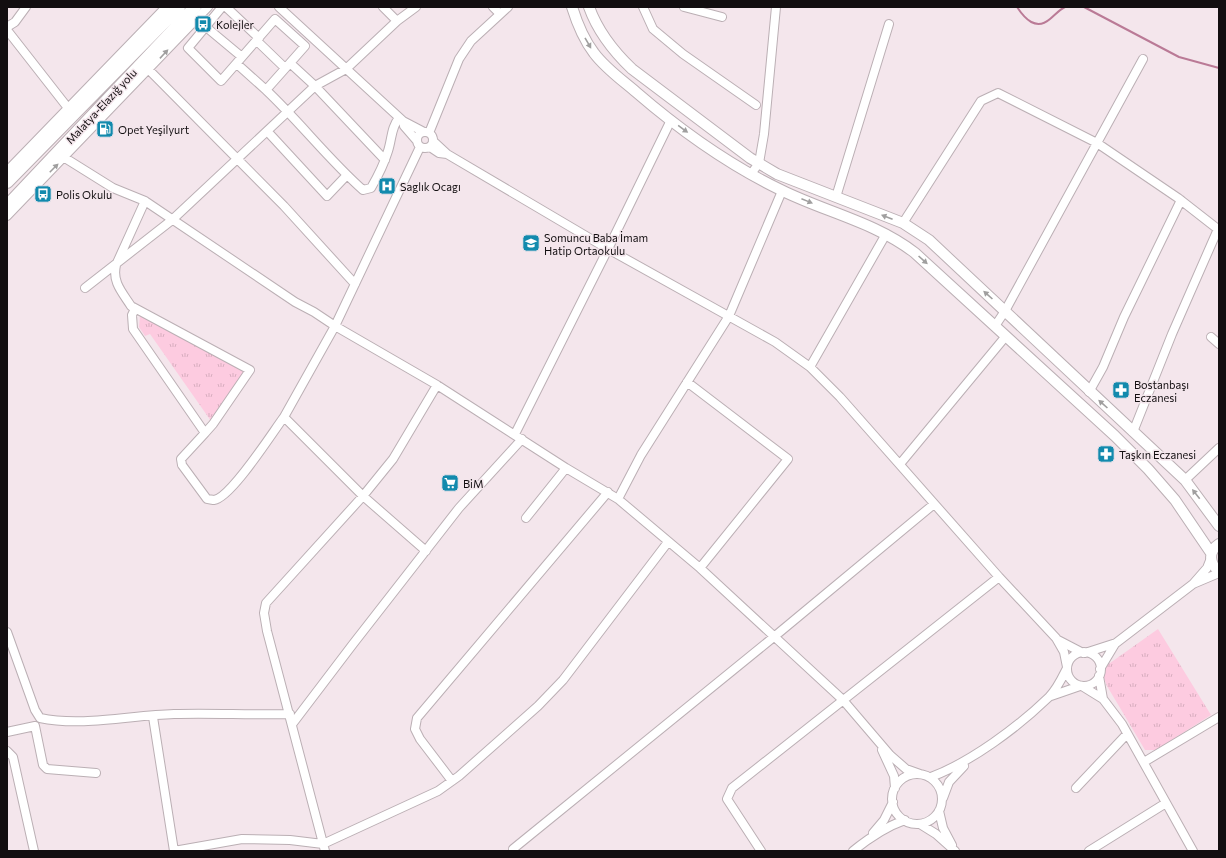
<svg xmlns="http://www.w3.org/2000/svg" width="1226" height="858" viewBox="0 0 1226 858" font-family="Commissioner,sans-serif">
  <defs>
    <pattern id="park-tufts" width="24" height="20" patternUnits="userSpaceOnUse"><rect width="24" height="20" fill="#fdcbe0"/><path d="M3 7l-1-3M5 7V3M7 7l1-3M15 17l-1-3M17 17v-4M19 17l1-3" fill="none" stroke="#d8adbf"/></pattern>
  </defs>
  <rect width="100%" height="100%" fill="#f4e6ec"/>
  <path fill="url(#park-tufts)" d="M 146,311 L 245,372 L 211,421 L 150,334 L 145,336 L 139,327 L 140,316 Z
    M 1158,629 L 1211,715 L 1156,750 L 1145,750 L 1107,686 L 1102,673 L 1103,668 Z"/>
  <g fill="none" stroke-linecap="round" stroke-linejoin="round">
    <path stroke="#ba7a96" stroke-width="2" d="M 1017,7 C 1025,19 1036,31 1050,19 C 1055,15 1059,10 1065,7
      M 1084,7 L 1179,57 L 1219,68"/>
    <defs>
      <path id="minor" d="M 222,7 L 188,48 L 221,81 L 275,19 L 305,46 L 290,63
        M 226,7 L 259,38
        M 279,7 L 403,121
        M 493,7 L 500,14
        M 643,7 L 653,29 L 683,54 L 756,105
        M 684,7 L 722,17
        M 397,21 L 416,7
        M 7,27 L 15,22 L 26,7
        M 206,27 L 242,57
        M 7,30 L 68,108
        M 257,41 L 285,68
        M 237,64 L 266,90 L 290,63 L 315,86 L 385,160
        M 149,70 L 284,206 L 355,284
        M 266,90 C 300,122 328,159 363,190 L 371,188 C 378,176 384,164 388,151 C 392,139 391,127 399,118
        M 671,120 L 608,249 L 775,342 L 810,367 L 840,397 L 999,577 L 1056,638 L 1064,652 L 1067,667
        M 267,131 L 327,196 L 347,175
        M417 140a8 8 0 1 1 16 0a8 8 0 1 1-16 0Z
        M 429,133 L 459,59 L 471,41 L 508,7
        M 417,141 L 404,126 L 403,121 L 424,132
        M 420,147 L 335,326 L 284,417 L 363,496 L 426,551
        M 430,147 L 439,153 L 447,154 L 433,141
        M 447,154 L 608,249 L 515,434
        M 65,158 L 113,188 L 145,201 L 295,302 L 314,312 L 335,326 L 437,385 L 566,468 L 618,499 L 700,568 L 843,700 L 890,755 L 906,769 L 920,774
        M 7,171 L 166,7
        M 751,174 L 759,163 L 764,134 L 776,7
        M 836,197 L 889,24
        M 145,201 L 116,265 C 112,282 122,292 131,306 L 250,370 L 213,424 L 205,433
        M 7,216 L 208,7
        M 903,223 L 981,101 L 998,93 L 1097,143 L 1178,198 L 1219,230
        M 85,288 L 172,220 L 315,86 L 346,69 L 397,21 L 383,7
        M 131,306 L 135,309 L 132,315 L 133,329 L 205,433 L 181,459 L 182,465 L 207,499 C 208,499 213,500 214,500 C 231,498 272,433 284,417
        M 995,326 L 1005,311 L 1143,59
        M 1211,337 L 1219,344
        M 810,367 L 886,234
        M 687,382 L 788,459 L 700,568
        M 1089,392 L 1103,367 L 1124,317 L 1181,200
        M 1133,432 L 1172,334 L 1218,229
        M 900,464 L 1006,336
        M 1185,480 L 1219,448
        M 618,499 L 641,455 L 729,316 L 782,191
        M 526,518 L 566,468
        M 1211,558 L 1207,568 L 1193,584 L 1219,573
        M 7,632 L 35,710 L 40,718 C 82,727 132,715 174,714 C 213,713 252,715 290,714
        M 1058,640 L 1083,653
        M1067 669a17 17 0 1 1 34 0a17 17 0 1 1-34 0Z
        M 1085,653 L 1116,643 L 1193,584
        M 1100,669 L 1115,644
        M 1099,676 L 1103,699
        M 1082,686 L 1103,699 L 1122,724 L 1193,851
        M 1051,696 L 1080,686
        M 153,717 L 174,851
        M 293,723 L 353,644 L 459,508 L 522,439
        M 7,732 L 35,726 L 43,765 L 47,769 L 96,773
        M 882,750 L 894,776 L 895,788
        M 7,751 L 13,757 L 34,851
        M 1144,762 L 1219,717
        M892 799a25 25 0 1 1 50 0a25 25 0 1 1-50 0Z
        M 931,777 C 971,762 1018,727 1049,697 C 1057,689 1062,678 1067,668
        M 452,781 L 420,739 L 415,729 L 417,718 L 608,492
        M 1076,788 L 1127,734
        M 943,798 L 949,782 L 964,766
        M 939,811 L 943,828 L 952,845
        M 920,824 L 936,834 L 955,851
        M 873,833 L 884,820 L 893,802
        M 513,849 L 775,636 L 934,504
        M 174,851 L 242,839 L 290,840 L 323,844 L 438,791 L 459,776 L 538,706 L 563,680 L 668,542
        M 325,851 L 267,631 L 264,613 L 266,603 L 363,496 L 393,459 L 437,385
        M 761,851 L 727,799 L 732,788 L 999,577
        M 853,851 C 869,838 885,827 905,820
        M 1089,851 L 1166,803"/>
      <path id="major" d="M 572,7 C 577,23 584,40 594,53 C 605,68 622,80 636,92 C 680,130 729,165 781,190 C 825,212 875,222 915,253 L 1115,436 L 1148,469 L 1175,500 L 1211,553
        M 589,7 C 598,32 613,51 632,69 L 750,158 L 777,174 L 903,223 L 929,240 L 1185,480 L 1219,526
        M 1219,544 C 1208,551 1209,564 1219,571"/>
      <path id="highway" d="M 7,182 L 179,7
        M 7,206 L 195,7"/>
    </defs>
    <use href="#minor" stroke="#bbafb4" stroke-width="10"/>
    <use href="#major" stroke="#bbafb4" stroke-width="12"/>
    <use href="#highway" stroke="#bbafb4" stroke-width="14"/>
    <use href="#minor" stroke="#fff" stroke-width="8"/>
    <use href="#major" stroke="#fff" stroke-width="10"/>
    <use href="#highway" stroke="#fff" stroke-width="12"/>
  </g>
  <defs><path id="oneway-solid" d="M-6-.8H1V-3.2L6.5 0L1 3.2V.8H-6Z"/></defs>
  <g fill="#a09f9f">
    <use href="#oneway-solid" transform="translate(588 43) rotate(60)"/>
    <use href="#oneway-solid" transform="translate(164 54) rotate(-47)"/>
    <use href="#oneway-solid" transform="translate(683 129) rotate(36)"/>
    <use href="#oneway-solid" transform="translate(54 168) rotate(-45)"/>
    <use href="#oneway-solid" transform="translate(807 201) rotate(22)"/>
    <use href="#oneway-solid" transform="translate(887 217) rotate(-159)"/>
    <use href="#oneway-solid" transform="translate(923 260) rotate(42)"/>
    <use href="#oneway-solid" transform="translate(988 295) rotate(-138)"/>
    <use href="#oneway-solid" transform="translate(1103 404) rotate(-138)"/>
    <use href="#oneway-solid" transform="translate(1196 494) rotate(-128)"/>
  </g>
  <defs>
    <symbol id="bus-square" viewBox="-11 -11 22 22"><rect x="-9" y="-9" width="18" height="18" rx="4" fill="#128aad" stroke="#f4e6ec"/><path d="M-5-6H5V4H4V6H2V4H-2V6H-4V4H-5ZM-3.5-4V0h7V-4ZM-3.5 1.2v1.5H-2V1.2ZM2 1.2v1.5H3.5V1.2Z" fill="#fff"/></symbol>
    <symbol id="fuel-square" viewBox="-11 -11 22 22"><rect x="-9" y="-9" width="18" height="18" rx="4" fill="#128aad" stroke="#f4e6ec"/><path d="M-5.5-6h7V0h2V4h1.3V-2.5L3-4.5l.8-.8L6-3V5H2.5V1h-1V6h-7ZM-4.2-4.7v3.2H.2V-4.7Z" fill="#fff"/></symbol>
    <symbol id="hospital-square" viewBox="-11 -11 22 22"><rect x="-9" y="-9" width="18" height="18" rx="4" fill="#128aad" stroke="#f4e6ec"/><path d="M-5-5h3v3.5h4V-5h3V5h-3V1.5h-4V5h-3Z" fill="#fff"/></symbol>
    <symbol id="school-square" viewBox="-11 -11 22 22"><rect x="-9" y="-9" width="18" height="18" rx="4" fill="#128aad" stroke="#f4e6ec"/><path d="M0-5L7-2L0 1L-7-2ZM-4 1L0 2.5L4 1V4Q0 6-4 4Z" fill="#fff"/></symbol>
    <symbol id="pharmacy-square" viewBox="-11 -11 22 22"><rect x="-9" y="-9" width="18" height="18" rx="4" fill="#128aad" stroke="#f4e6ec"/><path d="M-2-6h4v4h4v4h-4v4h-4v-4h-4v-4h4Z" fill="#fff"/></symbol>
    <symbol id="supermarket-square" viewBox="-11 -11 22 22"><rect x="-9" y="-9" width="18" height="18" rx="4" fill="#128aad" stroke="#f4e6ec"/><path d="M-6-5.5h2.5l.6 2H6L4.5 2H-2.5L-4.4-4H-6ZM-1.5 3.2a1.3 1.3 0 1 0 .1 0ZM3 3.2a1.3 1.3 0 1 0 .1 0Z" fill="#fff"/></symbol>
  </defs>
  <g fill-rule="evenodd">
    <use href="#bus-square" x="193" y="14" width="20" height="20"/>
    <use href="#fuel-square" x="95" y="119" width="20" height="20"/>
    <use href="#hospital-square" x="377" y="176" width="20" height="20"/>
    <use href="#bus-square" x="33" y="184" width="20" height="20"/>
    <use href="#school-square" x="521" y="233" width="20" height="20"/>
    <use href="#pharmacy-square" x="1111" y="380" width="20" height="20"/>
    <use href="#pharmacy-square" x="1096" y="444" width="20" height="20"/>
    <use href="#supermarket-square" x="440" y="473" width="20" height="20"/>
  </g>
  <g text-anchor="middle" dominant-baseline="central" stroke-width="3" stroke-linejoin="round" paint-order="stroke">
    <g font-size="11" fill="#120e10" stroke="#f4e6ec" text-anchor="start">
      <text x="216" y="24">Kolejler</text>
      <text x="118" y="129">Opet Yeşilyurt</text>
      <text x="400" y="186">Saglık Ocagı</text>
      <text x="56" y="194">Polis Okulu</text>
      <text x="544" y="237">Somuncu Baba İmam<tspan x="544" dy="13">Hatip Ortaokulu</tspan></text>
      <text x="1134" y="384">Bostanbaşı<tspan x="1134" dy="13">Eczanesi</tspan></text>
      <text x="1119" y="454">Taşkın Eczanesi</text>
      <text x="463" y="483">BiM</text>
    </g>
    <g font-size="11" fill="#120e10" stroke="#f4e6ec">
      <text transform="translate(101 106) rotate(-47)">Malatya-Elazığ yolu</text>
    </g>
  </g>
  <rect width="1226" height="858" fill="none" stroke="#120e10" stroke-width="16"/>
</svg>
